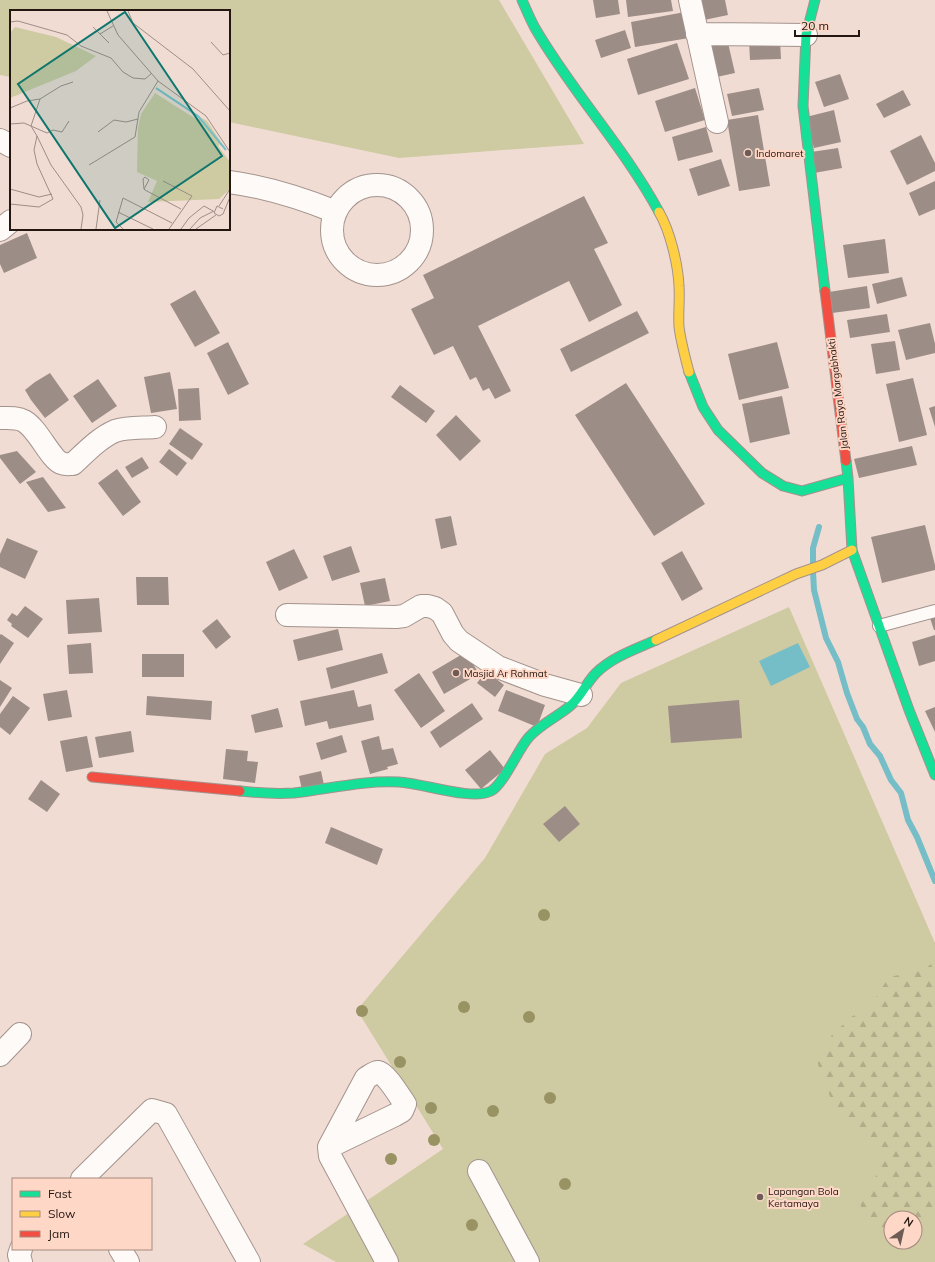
<svg xmlns="http://www.w3.org/2000/svg" width="935" height="1262" viewBox="0 0 935 1262" font-family="Mulish,sans-serif">
  <defs>
    <pattern id="forest-firs" width="22" height="20" patternUnits="userSpaceOnUse"><rect width="22" height="20" fill="#cecaa2"/><path d="M5 1l3.5 6h-7zM16 11l3.5 6h-7z" fill="#b1ad8a"/></pattern>
  </defs>
  <rect width="100%" height="100%" fill="#f1dcd3"/>
  <path fill="#cecaa2" fill-rule="evenodd" d="M 0,0 L 499,0 L 584,144 L 399,158 L 229,122 L 229,11 L 11,11 L 11,77 L 0,75 Z
    M 789,607 L 935,943 L 935,1262 L 336,1262 L 303,1244 L 443,1149 L 357,1010 L 485,858 L 545,754 L 587,728 L 621,683 ZM 891,1218 L 915,1218 L 915,1242 L 891,1242 Z"/>
  <path fill="url(#forest-firs)" d="M 935,961 L 935,1213 L 915,1237 L 915,1218 L 891,1218 L 891,1236 L 885,1231 L 869,1226 C 864,1218 862,1209 859,1200 L 862,1191 L 868,1185 L 874,1180 L 878,1172 L 880,1164 L 877,1155 L 873,1147 L 860,1135 L 851,1119 L 838,1109 L 832,1102 L 819,1068 L 817,1060 L 832,1035 L 851,1017 L 866,1009 L 872,1003 L 887,980 L 894,976 L 918,971 L 926,968 Z"/>
  <path fill="#76bec7" d="M 798,643 L 810,667 L 771,686 L 759,661 Z"/>
  <g fill="none" stroke-linecap="round" stroke-linejoin="round">
    <path stroke="#76bec7" stroke-width="6" d="M 813,563 L 813,548 L 819,527
      M 813,572 L 814,590 L 826,638 L 838,662 L 847,693 L 857,719 L 863,727 L 870,744 L 880,756 L 891,780 L 901,793 L 908,820 L 917,837 L 935,881"/>
  </g>
  <path fill="#9d8d87" d="M 593,0 L 618,0 L 620,14 L 596,18 Z
    M 626,0 L 671,0 L 673,11 L 628,17 Z
    M 699,0 L 725,0 L 728,15 L 704,20 Z
    M 685,12 L 689,38 L 635,47 L 631,22 Z
    M 625,30 L 631,48 L 601,58 L 595,40 Z
    M 780,40 L 781,59 L 750,60 L 749,41 Z
    M 677,43 L 689,79 L 638,95 L 627,59 Z
    M 728,43 L 735,73 L 712,78 L 704,48 Z
    M 840,74 L 849,99 L 824,107 L 815,82 Z
    M 695,88 L 705,120 L 665,132 L 655,101 Z
    M 759,88 L 764,110 L 732,116 L 727,94 Z
    M 903,90 L 911,105 L 884,118 L 876,104 Z
    M 834,110 L 841,142 L 814,148 L 806,117 Z
    M 758,115 L 770,186 L 739,191 L 727,120 Z
    M 706,127 L 713,152 L 678,161 L 672,137 Z
    M 921,135 L 935,163 L 935,171 L 907,185 L 890,151 Z
    M 838,148 L 842,168 L 814,173 L 811,152 Z
    M 721,159 L 730,186 L 698,196 L 689,169 Z
    M 935,181 L 935,209 L 919,216 L 909,193 Z
    M 584,196 L 608,243 L 594,249 L 622,305 L 589,322 L 569,281 L 478,326 L 511,391 L 495,399 L 489,388 L 483,391 L 476,377 L 470,380 L 453,346 L 434,355 L 411,309 L 434,298 L 423,275 Z
    M 27,233 L 37,258 L 4,273 L 0,264 L 0,245 Z
    M 885,239 L 889,273 L 848,278 L 843,245 Z
    M 902,277 L 907,296 L 877,304 L 872,284 Z
    M 867,286 L 870,308 L 832,313 L 829,292 Z
    M 195,290 L 220,333 L 195,347 L 170,304 Z
    M 637,311 L 649,333 L 571,372 L 560,349 Z
    M 887,314 L 890,332 L 850,338 L 847,320 Z
    M 930,323 L 935,344 L 935,353 L 906,360 L 898,330 Z
    M 895,341 L 900,370 L 876,374 L 871,344 Z
    M 228,342 L 249,384 L 228,395 L 207,353 Z
    M 777,342 L 789,388 L 739,400 L 728,354 Z
    M 170,372 L 177,409 L 151,413 L 144,377 Z
    M 50,373 L 69,400 L 45,418 L 31,400 L 25,390 L 35,382 Z
    M 913,378 L 927,435 L 899,442 L 886,384 Z
    M 98,379 L 117,406 L 92,423 L 73,396 Z
    M 626,383 L 705,504 L 654,536 L 575,415 Z
    M 400,385 L 435,411 L 426,423 L 391,397 Z
    M 199,388 L 201,420 L 179,421 L 178,389 Z
    M 782,396 L 790,434 L 750,443 L 742,404 Z
    M 935,406 L 935,427 L 929,408 Z
    M 456,415 L 481,441 L 460,461 L 436,435 Z
    M 180,428 L 203,444 L 192,460 L 169,444 Z
    M 912,446 L 917,465 L 859,478 L 854,459 Z
    M 169,449 L 187,463 L 177,476 L 159,462 Z
    M 17,451 L 36,472 L 20,484 L 0,458 L 0,455 Z
    M 142,457 L 149,468 L 132,478 L 125,467 Z
    M 117,469 L 141,502 L 123,516 L 98,483 Z
    M 43,477 L 66,508 L 48,512 L 26,482 Z
    M 451,516 L 457,545 L 441,549 L 435,519 Z
    M 925,525 L 935,565 L 935,570 L 882,583 L 871,537 Z
    M 7,538 L 38,551 L 25,579 L 0,567 L 0,554 Z
    M 351,546 L 360,572 L 332,581 L 323,556 Z
    M 294,549 L 308,578 L 279,591 L 266,562 Z
    M 682,551 L 703,589 L 682,601 L 661,563 Z
    M 136,577 L 168,577 L 169,605 L 137,605 Z
    M 385,578 L 390,601 L 365,606 L 360,583 Z
    M 99,598 L 102,632 L 68,634 L 66,600 Z
    M 25,606 L 43,619 L 28,638 L 11,626 L 12,624 L 7,620 L 12,613 L 17,616 Z
    M 935,613 L 935,630 L 934,630 L 929,615 Z
    M 217,619 L 231,637 L 216,649 L 202,631 Z
    M 338,629 L 343,650 L 298,661 L 293,640 Z
    M 1,634 L 14,643 L 0,664 L 0,635 Z
    M 935,635 L 935,661 L 919,666 L 912,642 Z
    M 91,643 L 93,673 L 69,674 L 67,645 Z
    M 466,652 L 479,674 L 444,694 L 432,672 Z
    M 382,653 L 388,673 L 331,689 L 326,668 Z
    M 142,654 L 184,654 L 184,677 L 142,677 Z
    M 486,671 L 504,685 L 495,697 L 477,683 Z
    M 419,673 L 445,711 L 421,728 L 394,690 Z
    M 0,680 L 12,688 L 0,707 Z
    M 67,690 L 72,717 L 48,721 L 43,694 Z
    M 354,690 L 358,707 L 371,704 L 374,720 L 329,729 L 327,721 L 305,726 L 300,701 Z
    M 506,690 L 545,705 L 537,727 L 498,711 Z
    M 13,696 L 30,708 L 10,735 L 0,727 L 0,714 Z
    M 147,696 L 212,701 L 211,720 L 146,715 Z
    M 739,700 L 742,738 L 671,743 L 668,706 Z
    M 472,703 L 483,719 L 440,748 L 430,732 Z
    M 935,707 L 935,732 L 925,711 Z
    M 278,708 L 283,727 L 255,733 L 251,715 Z
    M 131,731 L 134,752 L 99,758 L 95,737 Z
    M 342,735 L 347,752 L 321,760 L 316,743 Z
    M 87,736 L 93,767 L 66,772 L 60,741 Z
    M 379,736 L 382,750 L 393,748 L 398,764 L 387,767 L 388,769 L 370,774 L 361,741 Z
    M 226,749 L 248,751 L 247,761 L 258,762 L 255,783 L 223,779 Z
    M 490,750 L 505,769 L 481,789 L 465,770 Z
    M 321,771 L 324,785 L 302,790 L 299,776 Z
    M 41,780 L 60,794 L 47,812 L 28,799 Z
    M 565,806 L 580,824 L 559,842 L 543,824 Z
    M 331,827 L 383,849 L 377,865 L 325,843 Z"/>
  <g fill="none" stroke-linecap="round" stroke-linejoin="round">
    <defs>
      <path id="lane" d="M 879,626 L 935,611"/>
      <path id="street" d="M 690,0 L 717,122
        M 697,34 L 806,35
        M 0,140 L 11,146
        M 229,182 C 267,187 301,198 336,212
        M332 230a45 45 0 1 1 90 0a45 45 0 1 1-90 0Z
        M 0,230 L 11,221
        M 0,418 C 8,418 17,417 24,421 C 38,429 50,458 61,463 C 65,465 69,464 73,464 C 86,452 99,438 115,431 C 127,427 142,428 155,427
        M 287,615 L 396,617 L 404,616 L 421,606 L 428,606 L 435,608 L 442,613 L 453,634 L 459,641 L 498,667 L 545,685 L 581,695
        M 0,1055 L 20,1034
        M 329,1147 L 395,1115 L 402,1111 L 405,1104 C 400,1097 386,1073 378,1072 C 374,1072 370,1076 366,1078 L 329,1147 L 330,1156 L 387,1262
        M 479,1171 L 528,1262
        M 82,1179 L 152,1110 L 166,1114 L 249,1262
        M 21,1249 L 19,1255 L 21,1262
        M 120,1249 L 128,1262"/>
      <path id="fast" d="M 522,0 C 526,9 530,19 535,28 C 572,92 624,147 659,212
        M 815,0 L 806,35 L 803,106 L 825,291
        M 689,372 L 703,407 L 718,430 L 762,473 L 783,486 L 802,491 L 848,478
        M 846,461 L 848,478 L 852,550 L 909,710 L 935,775
        M 240,791 C 258,793 276,794 294,793 C 329,789 364,780 399,782 C 422,783 472,801 491,791 C 504,784 518,749 529,737 C 541,724 557,717 570,706 C 581,697 586,683 596,673 C 612,657 636,649 656,640"/>
      <path id="slow" d="M 659,212 C 670,231 678,264 679,286 C 680,300 678,313 679,327 C 681,342 685,357 689,372
        M 656,640 L 796,574 L 822,565 L 852,550"/>
      <path id="jam" d="M 825,291 L 846,461
        M 92,777 L 240,791"/>
    </defs>
    <use href="#lane" stroke="#a3938d" stroke-width="14"/>
    <use href="#street" stroke="#a3938d" stroke-width="24"/>
    <use href="#fast" stroke="#a3938d" stroke-width="11"/>
    <use href="#slow" stroke="#a3938d" stroke-width="11"/>
    <use href="#jam" stroke="#a3938d" stroke-width="11"/>
    <use href="#lane" stroke="#fdfaf8" stroke-width="12"/>
    <use href="#street" stroke="#fdfaf8" stroke-width="22"/>
    <use href="#fast" stroke="#16e098" stroke-width="9"/>
    <use href="#slow" stroke="#ffcf43" stroke-width="9"/>
    <use href="#jam" stroke="#f24e42" stroke-width="9"/>
  </g>
  <g fill="#999364">
    <circle cx="544" cy="915" r="6"/>
    <circle cx="464" cy="1007" r="6"/>
    <circle cx="362" cy="1011" r="6"/>
    <circle cx="529" cy="1017" r="6"/>
    <circle cx="400" cy="1062" r="6"/>
    <circle cx="550" cy="1098" r="6"/>
    <circle cx="431" cy="1108" r="6"/>
    <circle cx="493" cy="1111" r="6"/>
    <circle cx="434" cy="1140" r="6"/>
    <circle cx="391" cy="1159" r="6"/>
    <circle cx="565" cy="1184" r="6"/>
    <circle cx="472" cy="1225" r="6"/>
  </g>
  <g fill="#6c5c55" stroke="#fed7c6" stroke-width="1.5">
    <circle cx="748" cy="153" r="4"/>
    <circle cx="456" cy="673" r="4"/>
    <circle cx="760" cy="1197" r="4"/>
  </g>
  <g text-anchor="middle" dominant-baseline="central" stroke-width="4" stroke-linejoin="round" paint-order="stroke">
    <g font-size="10" fill="#241711" stroke="#fed7c6" text-anchor="start">
      <text x="756" y="153">Indomaret</text>
      <text x="464" y="673">Masjid Ar Rohmat</text>
      <text x="768" y="1191">Lapangan Bola<tspan x="768" dy="12">Kertamaya</tspan></text>
    </g>
    <g font-size="10" fill="#241711" stroke="#fed7c6">
      <text transform="translate(838 394) rotate(-97)">Jalan Raya Margabhakti</text>
    </g>
  </g>
  <g transform="translate(10 10)">
    <rect width="220" height="220" fill="#f1dcd3"/>
    <path d="M 5,17 L 46,27 L 86,46 L 66,61 L 0,88 L 0,23 ZM 145,83 L 189,111 L 220,152 L 220,179 L 209,189 L 138,192 L 147,171 L 127,162 L 128,118 L 131,104 Z" fill="#cecaa2"/>
    <path d="M 188,106 L 197,111 L 216,140 L 209,134 L 206,147 L 198,145 L 197,138 L 183,132 L 185,118 L 189,111 Z" fill="#cecaa2"/>
    <path fill="none" stroke="#76bec7" stroke-width="2" d="M 146,78 L 188,106 L 216,140"/>
    <path fill="none" stroke="#9f8d85" stroke-width="1" d="M 97,1 L 108,25 L 148,71 L 196,106 L 220,142M 118,1 L 123,13 L 183,59 L 220,101M 0,12 L 8,11 L 57,25 L 71,36 L 101,48 L 113,62 L 123,68 L 135,69 L 142,63M 83,17 L 99,33M 90,24 L 103,16M 201,32 L 213,45 L 220,43M 0,98 L 17,91 L 30,89 L 51,76 L 63,72M 0,114 L 14,113 L 37,123 L 43,120 L 52,122 L 59,111M 88,122 L 104,110 L 116,112 L 128,109M 27,126 L 41,155 L 71,197 L 73,205 L 71,219M 79,155 L 125,127 L 129,102 L 148,71M 0,166 L 0,179M 153,171 L 182,186 L 159,219M 0,179 L 29,187 L 42,184M 134,179 L 139,170 L 135,167 L 133,169 L 134,179 L 135,180 L 171,199M 0,194 L 29,197 L 43,189 L 27,154 L 24,140 L 27,126 L 21,116 L 30,89M 209,196 L 220,179M 213,199 L 207,196 L 204,203 L 209,206 L 213,204 L 220,187M 108,202 L 143,219M 86,219 L 90,190M 113,219 L 106,212 L 113,188 L 162,213M 171,219 L 179,208 L 194,196 L 203,201M 180,219 L 190,208 L 204,201M 186,219 L 206,205"/>
    <path fill="#0f766e" fill-opacity="0.15" stroke="#0f766e" stroke-width="2" d="M 115,2 L 212,146 L 105,218 L 8,74 Z"/>
    <rect width="220" height="220" fill="none" stroke="#241711" stroke-width="2"/>
  </g>
  <rect x="12" y="1178" width="140" height="72" fill="#fed7c6" stroke="#a78a7e"/>
  <rect x="20" y="1191" width="20" height="6" fill="#16e098" stroke="#a78a7e"/>
  <text x="48" y="1198" font-size="12" fill="#241711">Fast</text>
  <rect x="20" y="1211" width="20" height="6" fill="#ffcf43" stroke="#a78a7e"/>
  <text x="48" y="1218" font-size="12" fill="#241711">Slow</text>
  <rect x="20" y="1231" width="20" height="6" fill="#f24e42" stroke="#a78a7e"/>
  <text x="48" y="1238" font-size="12" fill="#241711">Jam</text>
  <g transform="translate(903 1230) rotate(34)"><circle r="19" fill="#fed7c6" stroke="#a78a7e"/>
  <path d="M0-3L7 15L0 10L-7 15Z" fill="#6c5c55"/>
  <text y="-6" font-size="11" font-weight="bold" text-anchor="middle" fill="#241711">N</text>
  </g>
  <path d="M795 30v6h64v-6" fill="none" stroke="#241711" stroke-width="2"/>
  <text x="801" y="30" font-size="12" fill="#241711" stroke="#fed7c6" stroke-width="3" paint-order="stroke">20 m</text>
</svg>
